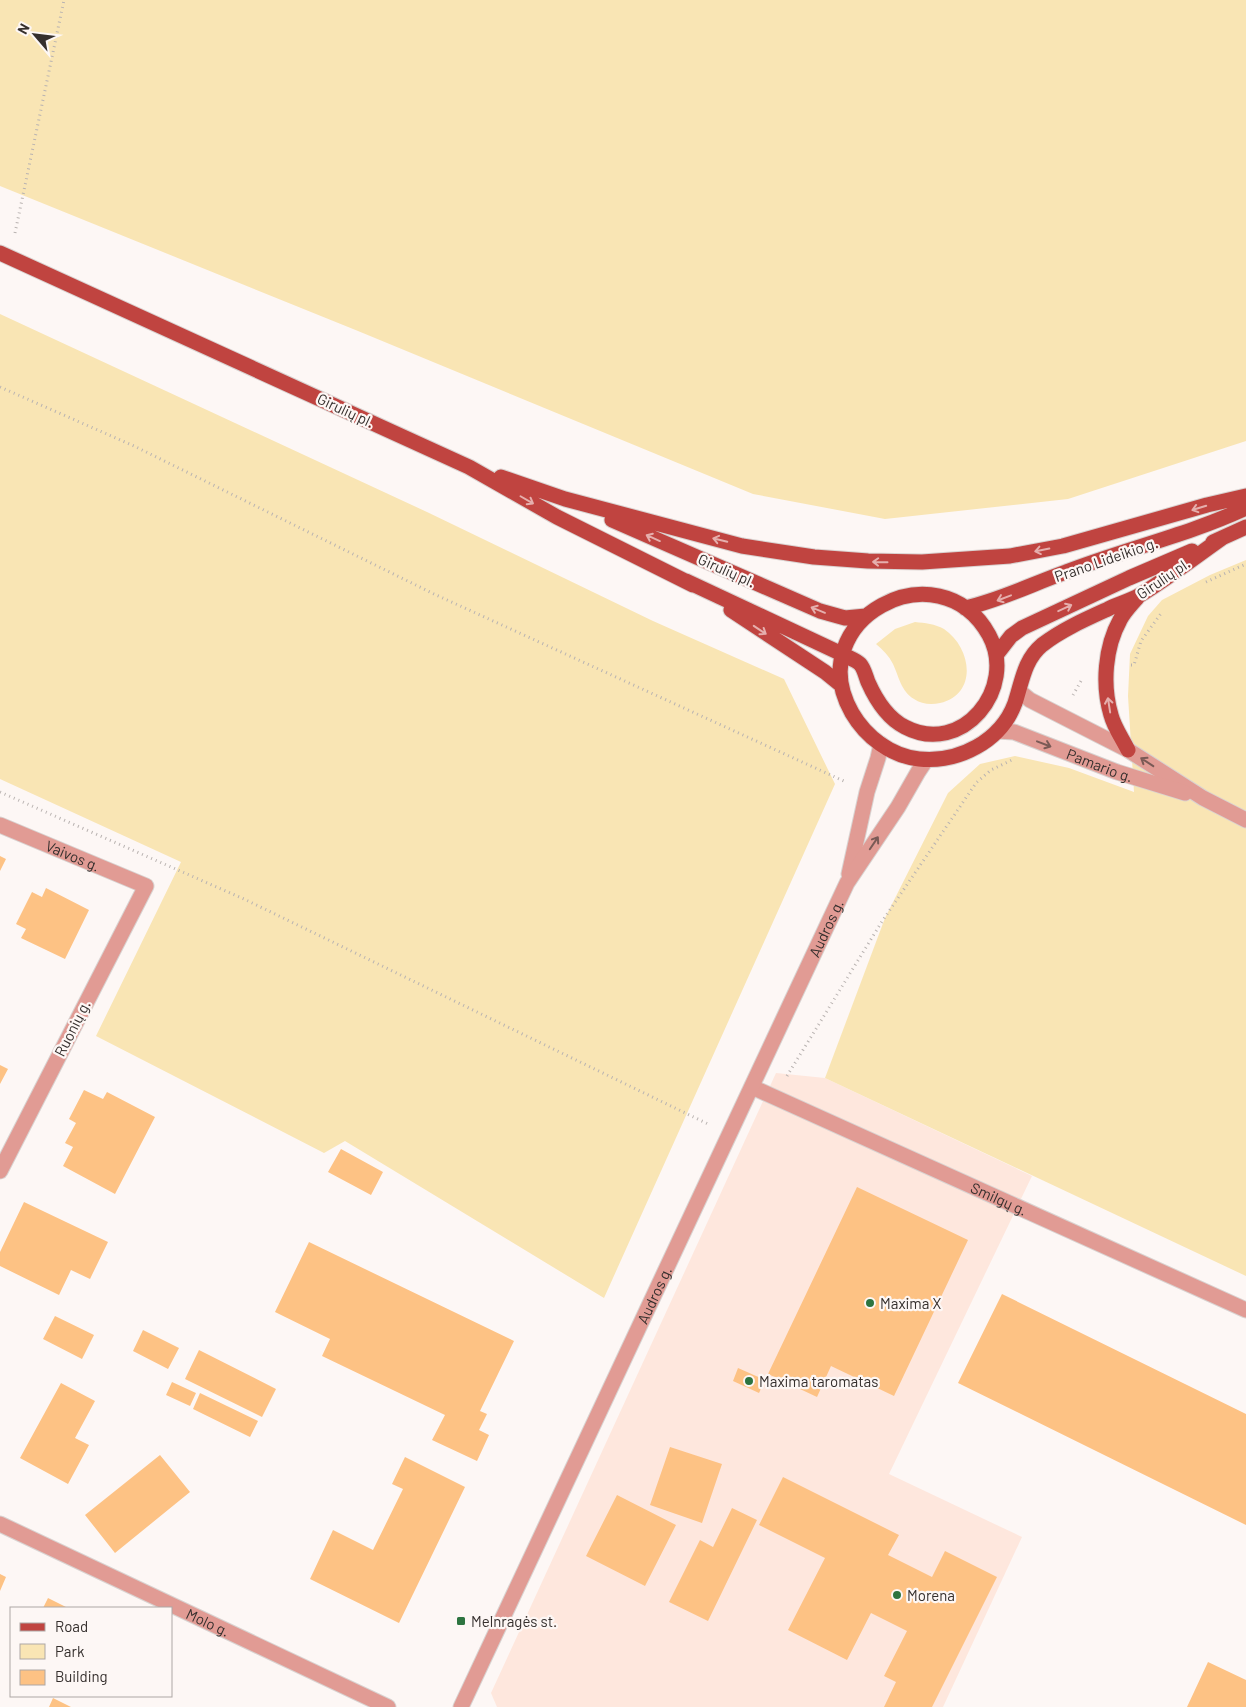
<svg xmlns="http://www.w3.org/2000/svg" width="1246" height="1707" viewBox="0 0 1246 1707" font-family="Barlow,sans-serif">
  <rect width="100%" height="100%" fill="#fdf7f5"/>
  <path fill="#fee7dd" d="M 776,1073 L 825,1078 L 1032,1176 L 889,1474 L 1022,1537 L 943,1707 L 497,1707 L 491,1693 Z"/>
  <path fill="#f9e5b4" d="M 0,0 L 1246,0 L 1246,441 L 1068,499 L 885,519 L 753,494 L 358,331 L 0,186 Z
    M 0,314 L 427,512 L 653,621 L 784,679 L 835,784 L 604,1298 L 345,1141 L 324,1153 L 96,1036 L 181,862 L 0,779 Z
    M 1246,560 L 1246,1276 L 825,1078 L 885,918 L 948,793 L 980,764 L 1015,756 L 1069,768 L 1134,792 L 1128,696 L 1130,654 L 1148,616 L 1162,600 L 1210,575 Z
    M 915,622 C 925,623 935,624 944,629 C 972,648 978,694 940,703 C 931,705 921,704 914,699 C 901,691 899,677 893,664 C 889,656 883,650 876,644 L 895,629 Z"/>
  <path fill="#fdc284" d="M 0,856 L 6,859 L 0,871 Z
    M 46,888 L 89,910 L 65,959 L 21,938 L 26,929 L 16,924 L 32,892 L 42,897 Z
    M 0,1065 L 8,1069 L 0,1084 Z
    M 84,1090 L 103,1099 L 107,1092 L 155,1117 L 115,1194 L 63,1166 L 73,1147 L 65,1143 L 76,1123 L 69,1119 Z
    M 341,1149 L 383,1172 L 371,1195 L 328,1172 Z
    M 857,1187 L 968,1240 L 894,1396 L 831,1366 L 817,1397 L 768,1374 Z
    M 24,1202 L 108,1242 L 90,1279 L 71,1270 L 59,1295 L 0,1266 L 0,1252 Z
    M 309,1242 L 514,1341 L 480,1411 L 487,1414 L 479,1430 L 489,1435 L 477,1461 L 432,1440 L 445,1415 L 322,1356 L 330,1339 L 275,1312 Z
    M 1002,1294 L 1246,1414 L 1246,1525 L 958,1383 Z
    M 55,1316 L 94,1335 L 82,1359 L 43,1339 Z
    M 143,1330 L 179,1348 L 168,1369 L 133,1351 Z
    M 199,1350 L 276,1389 L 262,1417 L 185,1379 Z
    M 738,1368 L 765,1380 L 759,1393 L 733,1381 Z
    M 172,1382 L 196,1393 L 190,1406 L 166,1395 Z
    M 61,1383 L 95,1401 L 75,1438 L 89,1445 L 68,1484 L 20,1458 Z
    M 200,1393 L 258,1421 L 250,1437 L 193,1409 Z
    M 670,1447 L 722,1464 L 702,1523 L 650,1505 Z
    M 160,1455 L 190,1492 L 115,1553 L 85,1515 Z
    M 405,1457 L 465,1487 L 399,1623 L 310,1579 L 333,1530 L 373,1550 L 403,1489 L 392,1484 Z
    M 783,1477 L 899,1535 L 888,1555 L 932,1577 L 945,1551 L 997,1577 L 932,1707 L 884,1707 L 896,1682 L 884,1676 L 907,1631 L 871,1613 L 847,1660 L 788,1630 L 825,1558 L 759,1525 Z
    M 617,1495 L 676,1525 L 645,1586 L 586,1556 Z
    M 732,1508 L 757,1520 L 708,1621 L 669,1602 L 700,1540 L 713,1547 Z
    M 0,1574 L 6,1577 L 0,1591 Z
    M 48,1598 L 68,1608 L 43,1608 Z
    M 1208,1662 L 1246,1680 L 1246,1707 L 1187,1707 Z
    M 53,1698 L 71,1707 L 49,1707 Z"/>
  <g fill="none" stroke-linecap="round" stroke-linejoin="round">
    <defs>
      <g id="minor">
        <path d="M 1019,691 L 1030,700 L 1128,750 L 1203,798 L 1246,820"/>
        <path id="s1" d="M 997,731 L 1014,732 L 1117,772 L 1185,793"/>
        <path id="s2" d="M 0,825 L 146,886 L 0,1171"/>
        <path d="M 849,874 L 867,792 L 878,758 L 881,744"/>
        <path id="s3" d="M 752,1087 L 1246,1310"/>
        <path id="s4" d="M 0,1524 L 388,1707"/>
        <path id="s5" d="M 461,1707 L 847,883 L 898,807 L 918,772 L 926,760"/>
      </g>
      <path id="major" d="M 0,253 L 469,467 L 557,517 L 693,585
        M 501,477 L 565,499 L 742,546 L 814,557 L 868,561 L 922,562 L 1010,556 L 1063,546 L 1207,505 L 1246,496
        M 612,520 L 820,611 L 845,618 L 866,616
        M 1213,542 L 1246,527
        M 686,581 L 842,654 C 847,657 856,660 860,664 C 864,668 866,677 868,682 C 876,700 887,718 905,727 C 962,757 1018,688 989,635 C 939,545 799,620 852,713 C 866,737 891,756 919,759 C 959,763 1001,741 1015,703 C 1022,682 1024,660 1042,645 C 1061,630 1086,619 1108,609 C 1118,604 1130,601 1140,595 C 1168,578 1195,557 1222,538
        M 965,608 C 1001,600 1032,584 1066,572 C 1125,549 1188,535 1246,508
        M 731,610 L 825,672 L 841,685
        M 997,654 L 1011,636 L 1022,628 L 1129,578 L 1192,551
        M 1128,750 C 1122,738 1114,727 1111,715 C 1102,685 1105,647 1120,620 C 1124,612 1131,605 1137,598"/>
    </defs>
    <use href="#minor" stroke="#d9d3d1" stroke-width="17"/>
    <use href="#major" stroke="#d9d3d1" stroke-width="17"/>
    <path stroke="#b9b3b1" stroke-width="3" stroke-dasharray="1 4" stroke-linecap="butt" d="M 15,233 L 64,0
      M 0,387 L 134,446 L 434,594 L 846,782
      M 1206,582 L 1246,564
      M 1131,665 L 1134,665 L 1141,641 L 1162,612
      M 1073,695 L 1081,681
      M 0,792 L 244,899 L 708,1124
      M 787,1076 L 881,923 L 976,783 L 991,770 L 1014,759"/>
    <use href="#minor" stroke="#e19b94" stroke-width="15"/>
    <use href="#major" stroke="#c04440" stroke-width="15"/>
  </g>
  <defs><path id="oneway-shaft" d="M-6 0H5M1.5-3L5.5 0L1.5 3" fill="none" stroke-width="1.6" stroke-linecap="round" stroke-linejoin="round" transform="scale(1.25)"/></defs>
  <g stroke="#e5afad">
    <use href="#oneway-shaft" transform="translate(527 500) rotate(30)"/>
    <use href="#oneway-shaft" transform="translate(1199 508) rotate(163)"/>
    <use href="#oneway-shaft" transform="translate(653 538) rotate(-156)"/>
    <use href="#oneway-shaft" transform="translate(720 540) rotate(-166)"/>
    <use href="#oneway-shaft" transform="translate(1042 550) rotate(169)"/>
    <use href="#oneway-shaft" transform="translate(880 562) rotate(-179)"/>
    <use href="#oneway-shaft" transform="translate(1004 598) rotate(159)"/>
    <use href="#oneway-shaft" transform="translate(1065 608) rotate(-25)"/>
    <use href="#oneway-shaft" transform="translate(818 610) rotate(-158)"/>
    <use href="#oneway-shaft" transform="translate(760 630) rotate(34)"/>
    <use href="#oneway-shaft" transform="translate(1109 705) rotate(-99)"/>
  </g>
  <g stroke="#7a5a56">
    <use href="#oneway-shaft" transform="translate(1044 744) rotate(21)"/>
    <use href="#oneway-shaft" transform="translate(1147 762) rotate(-147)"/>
    <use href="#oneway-shaft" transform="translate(874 843) rotate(-56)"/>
  </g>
  <g fill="#2d7440" stroke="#fdf7f5" stroke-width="2">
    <circle cx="870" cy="1303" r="5"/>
    <circle cx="749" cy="1381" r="5"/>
    <circle cx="897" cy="1595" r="5"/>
    <rect x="456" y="1616" width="10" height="10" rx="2.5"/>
  </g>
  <g text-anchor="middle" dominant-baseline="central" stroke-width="4.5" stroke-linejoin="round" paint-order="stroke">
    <g font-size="15" fill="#352f2d" stroke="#fdf7f5">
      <text transform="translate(346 410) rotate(25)">Girulių pl.</text>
      <text transform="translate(1106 559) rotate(-19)">Prano Lideikio g.</text>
      <text transform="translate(727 570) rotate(24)">Girulių pl.</text>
      <text transform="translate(1163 578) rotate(-34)">Girulių pl.</text>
      <text stroke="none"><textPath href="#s1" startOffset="109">Pamario g.</textPath></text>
      <text stroke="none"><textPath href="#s2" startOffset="79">Vaivos g.</textPath></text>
      <text stroke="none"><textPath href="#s5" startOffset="860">Audros g.</textPath></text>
      <text transform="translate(72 1028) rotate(-63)">Ruonių g.</text>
      <text stroke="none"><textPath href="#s3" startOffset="271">Smilgų g.</textPath></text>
      <text stroke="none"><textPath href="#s5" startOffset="455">Audros g.</textPath></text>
      <text stroke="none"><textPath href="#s4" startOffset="230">Molo g.</textPath></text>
    </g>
    <g font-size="15" fill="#352f2d" stroke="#fdf7f5" text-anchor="start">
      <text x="880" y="1303">Maxima X</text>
      <text x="759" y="1381">Maxima taromatas</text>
      <text x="907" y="1595">Morena</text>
      <text x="471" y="1621">Melnragės st.</text>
    </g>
  </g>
  <rect x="10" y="1607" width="162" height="90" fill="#fdf7f5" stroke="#ada7a5"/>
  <rect x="20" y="1623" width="25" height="8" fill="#c04440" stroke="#ada7a5"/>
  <text x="55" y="1632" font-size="15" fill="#352f2d">Road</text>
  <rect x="20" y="1644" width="25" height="15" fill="#f9e5b4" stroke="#ada7a5"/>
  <text x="55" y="1657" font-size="15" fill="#352f2d">Park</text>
  <rect x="20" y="1670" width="25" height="15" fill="#fdc284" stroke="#ada7a5"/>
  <text x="55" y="1682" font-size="15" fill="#352f2d">Building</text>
  <g transform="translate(35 35) rotate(298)" stroke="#fdf7f5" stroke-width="4" paint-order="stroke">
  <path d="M0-4L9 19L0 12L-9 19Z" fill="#352f2d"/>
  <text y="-8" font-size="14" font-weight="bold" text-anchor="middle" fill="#352f2d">N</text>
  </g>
</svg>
